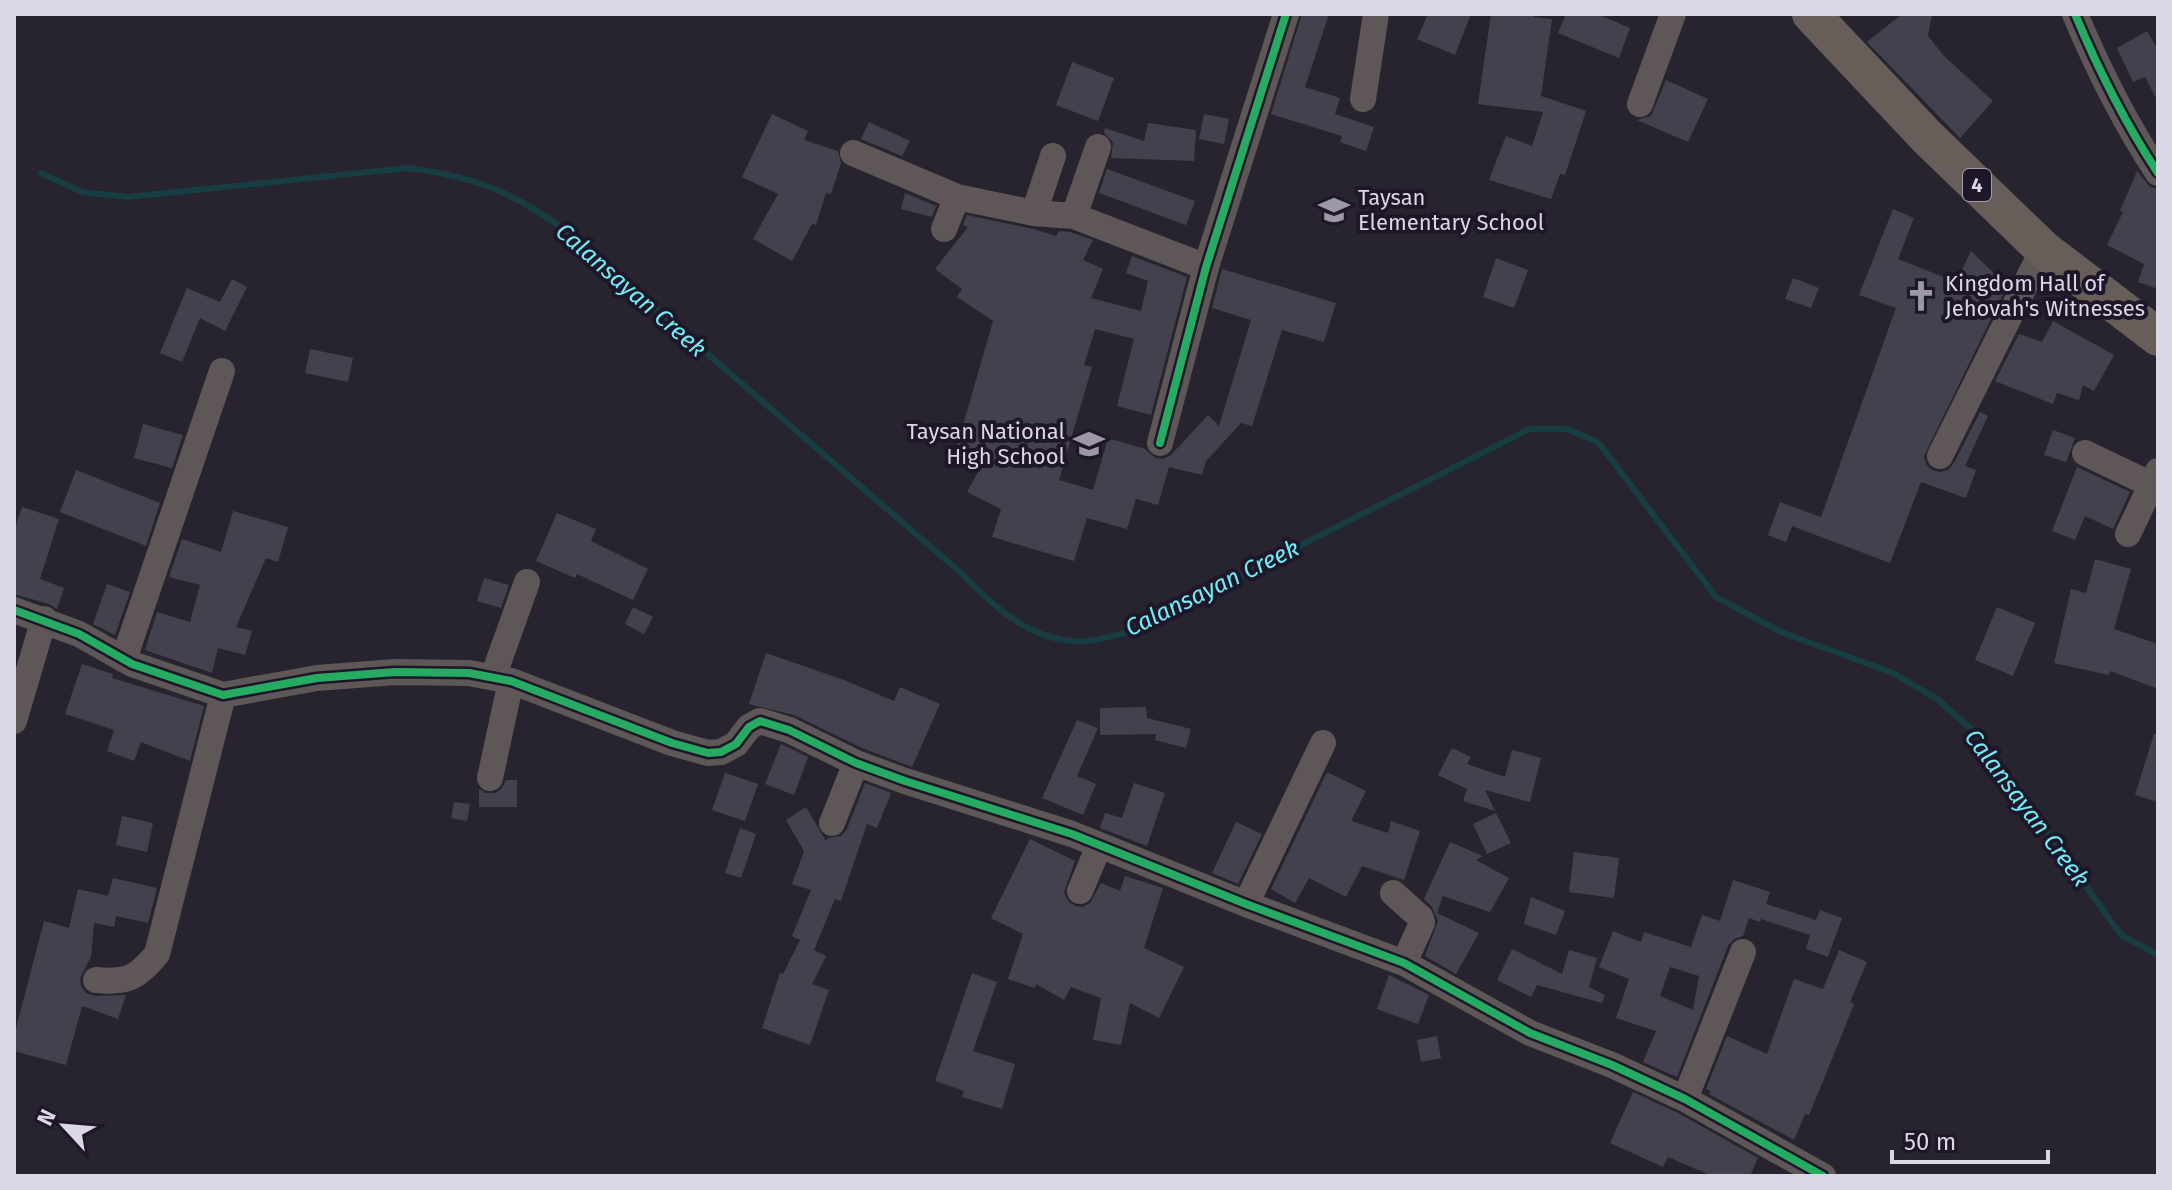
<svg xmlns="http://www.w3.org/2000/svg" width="2172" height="1190" viewBox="0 0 2172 1190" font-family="'Fira Sans',sans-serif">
  <rect width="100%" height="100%" fill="#28242f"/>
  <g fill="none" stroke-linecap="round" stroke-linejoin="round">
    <path stroke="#173e42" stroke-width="6" d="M 41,173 L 82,192 L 128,197 L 407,168 C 471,176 509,190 562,228 L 961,573 C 996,608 1033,645 1088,641 C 1102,639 1116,635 1130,632 L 1529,429 L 1567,429 L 1598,442 L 1716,597 L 1781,632 L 1893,673 L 1937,699 L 1976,733 L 2121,935 L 2158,955"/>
  </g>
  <path fill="#44414f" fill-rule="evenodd" d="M 1302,14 L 1329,14 L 1305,87 L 1340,98 L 1335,114 L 1374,127 L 1366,151 L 1340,142 L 1342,136 L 1271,114 Z
    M 1428,14 L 1471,14 L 1455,55 L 1417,39 Z
    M 1491,14 L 1535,14 L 1534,17 L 1552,19 L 1541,96 L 1586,111 L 1565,175 L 1560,174 L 1551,199 L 1489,180 L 1506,136 L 1532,146 L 1543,112 L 1478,104 Z
    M 1566,14 L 1597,14 L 1630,28 L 1619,58 L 1558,33 Z
    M 1902,14 L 1932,14 L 1928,36 L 1944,56 L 1993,101 L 1960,138 L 1867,42 Z
    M 2147,31 L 2158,50 L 2158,102 L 2145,77 L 2133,82 L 2117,48 Z
    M 1072,62 L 1114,78 L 1098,121 L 1056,105 Z
    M 1666,80 L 1708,99 L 1688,142 L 1637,120 L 1651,116 Z
    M 772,114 L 808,131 L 804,140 L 838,151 L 841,163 L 831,194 L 826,193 L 816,225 L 812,224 L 792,261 L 753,239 L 778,194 L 742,177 Z
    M 1204,114 L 1229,119 L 1224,144 L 1199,139 Z
    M 869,122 L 910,141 L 902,156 L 861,139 Z
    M 1148,123 L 1196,130 L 1194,161 L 1111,158 L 1113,143 L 1104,132 L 1105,128 L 1144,141 Z
    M 1107,169 L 1195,201 L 1186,225 L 1099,193 Z
    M 2137,171 L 2150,187 L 2158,189 L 2158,289 L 2138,282 L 2144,264 L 2107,245 L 2123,212 L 2120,211 Z
    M 905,193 L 936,206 L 932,217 L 901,209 Z
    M 1893,209 L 1914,218 L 1898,259 L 1956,282 L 1971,251 L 2007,286 L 1924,456 L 1926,464 L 1932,470 L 1940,472 L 1948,470 L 1954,463 L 1980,412 L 1988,416 L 1965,466 L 1976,470 L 1966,498 L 1921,482 L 1890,563 L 1792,526 L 1786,542 L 1768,535 L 1780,502 L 1821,517 L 1896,308 L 1859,295 Z
    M 967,215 L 1033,229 L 1056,236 L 1059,231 L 1070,232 L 1093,240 L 1083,260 L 1103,269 L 1091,298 L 1141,311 L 1148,281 L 1126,273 L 1132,256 L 1187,277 L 1151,415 L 1117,406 L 1134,339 L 1095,329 L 1084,365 L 1092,367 L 1059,480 L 1093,490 L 1108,438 L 1145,449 L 1155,458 L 1163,459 L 1171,455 L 1208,415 L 1219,426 L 1251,320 L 1212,308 L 1222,269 L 1336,303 L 1324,342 L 1282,330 L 1252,426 L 1241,423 L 1206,461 L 1202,475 L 1169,467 L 1158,505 L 1136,499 L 1127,529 L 1087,518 L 1074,561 L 992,537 L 1001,509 L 967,492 L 984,461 L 955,453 L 993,321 L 957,297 L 962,289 L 935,269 L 968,227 L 963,225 Z
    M 1496,258 L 1528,270 L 1514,308 L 1483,297 Z
    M 1793,278 L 1819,288 L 1811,308 L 1785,299 Z
    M 232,279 L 247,287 L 225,331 L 200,318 L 182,362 L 160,353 L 187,288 L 220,302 Z
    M 2053,321 L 2114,355 L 2094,391 L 2083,385 L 2079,400 L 2057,393 L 2053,404 L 1995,381 L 2019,334 L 2042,342 Z
    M 310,349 L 353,358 L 348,382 L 305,373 Z
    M 143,424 L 183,435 L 172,468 L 134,458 Z
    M 2053,430 L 2075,438 L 2066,462 L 2044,455 Z
    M 2077,467 L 2130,492 L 2113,529 L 2085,516 L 2075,540 L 2052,531 Z
    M 76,470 L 160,503 L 146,546 L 60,512 Z
    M 22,507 L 59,519 L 40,579 L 64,588 L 57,609 L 49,604 L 14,594 L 14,531 Z
    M 233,511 L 288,527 L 278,562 L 266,558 L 236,627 L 252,631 L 245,655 L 218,648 L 212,673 L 145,650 L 157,612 L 190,622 L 200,585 L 169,577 L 182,539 L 221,552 Z
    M 557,513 L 596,529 L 591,541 L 648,569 L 633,600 L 577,574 L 575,578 L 536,561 Z
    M 2095,559 L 2131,569 L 2114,629 L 2158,644 L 2158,689 L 2110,671 L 2109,675 L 2054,663 L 2071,589 L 2086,593 Z
    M 484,578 L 509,585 L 501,608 L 477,601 Z
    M 107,584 L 130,592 L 115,635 L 93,624 Z
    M 633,607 L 653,617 L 644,634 L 625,624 Z
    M 1997,607 L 2035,623 L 2013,676 L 1975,660 Z
    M 766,653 L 844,680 L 894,701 L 900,687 L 940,704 L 912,767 L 862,748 L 794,715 L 749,704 Z
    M 82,664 L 113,674 L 112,678 L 204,706 L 190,761 L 141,742 L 134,761 L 107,751 L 114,730 L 65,714 Z
    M 1146,707 L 1147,718 L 1191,729 L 1186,748 L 1155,740 L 1156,734 L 1100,735 L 1100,708 Z
    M 1077,720 L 1098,728 L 1077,776 L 1096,784 L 1083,815 L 1042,798 Z
    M 2154,734 L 2158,734 L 2158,802 L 2135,795 Z
    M 781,744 L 808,757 L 794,795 L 765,784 Z
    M 1452,748 L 1471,757 L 1467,764 L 1505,777 L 1512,750 L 1541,758 L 1530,802 L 1485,790 L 1495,811 L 1463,801 L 1467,789 L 1438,775 Z
    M 1327,772 L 1366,791 L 1351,821 L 1388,833 L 1391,821 L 1420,831 L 1404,880 L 1362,866 L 1346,897 L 1309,878 L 1295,903 L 1271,889 Z
    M 725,773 L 758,784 L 745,821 L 712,810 Z
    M 506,780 L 517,780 L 517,807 L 479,807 L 479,789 L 486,793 L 496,793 L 502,788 Z
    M 865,783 L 891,793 L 877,828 L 867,824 L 841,901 L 835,899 L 814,950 L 826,956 L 812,984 L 829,990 L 810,1045 L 762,1028 L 780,973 L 783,974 L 800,940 L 792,936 L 811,890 L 792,884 L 804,851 L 786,820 L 806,807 L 826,841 L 828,838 L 841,836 L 847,829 Z
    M 1134,783 L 1165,793 L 1147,846 L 1100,828 L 1105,813 L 1122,818 Z
    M 454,802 L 470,804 L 467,821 L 451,818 Z
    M 1496,813 L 1511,843 L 1487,854 L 1473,824 Z
    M 122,816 L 153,823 L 147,852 L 116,845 Z
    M 1236,822 L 1262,834 L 1238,884 L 1212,873 Z
    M 740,828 L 756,834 L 741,878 L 725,873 Z
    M 1030,839 L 1075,861 L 1064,892 L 1068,901 L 1075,906 L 1083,907 L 1090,903 L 1101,883 L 1120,891 L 1125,876 L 1163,888 L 1144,948 L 1184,967 L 1159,1018 L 1130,1003 L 1121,1045 L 1093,1040 L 1101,998 L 1071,987 L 1064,1000 L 1036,984 L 1035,988 L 1008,979 L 1023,934 L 991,918 Z
    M 1450,842 L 1483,856 L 1476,860 L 1509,878 L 1490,912 L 1443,896 L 1437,913 L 1479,933 L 1456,974 L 1425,956 L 1438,921 L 1432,907 L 1424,899 Z
    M 1574,852 L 1619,858 L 1614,898 L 1569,892 Z
    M 113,878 L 157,888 L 148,923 L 116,916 L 114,927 L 94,923 L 91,957 L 80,978 L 81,986 L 86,993 L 95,996 L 126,995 L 118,1019 L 82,1006 L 66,1065 L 14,1051 L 14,1036 L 44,921 L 69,928 L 78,889 L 108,896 Z
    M 1733,880 L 1770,892 L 1766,904 L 1816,920 L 1820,910 L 1842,918 L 1828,957 L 1806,949 L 1810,935 L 1761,919 L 1760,922 L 1749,918 L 1743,936 L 1734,939 L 1728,946 L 1677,1077 L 1643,1062 L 1656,1031 L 1616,1018 L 1629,979 L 1599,967 L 1613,931 L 1641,942 L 1644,932 L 1691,947 L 1702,915 L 1720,921 ZM 1670,967 L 1699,976 L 1693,1010 L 1660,996 Z
    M 1531,897 L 1565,911 L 1556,935 L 1524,924 Z
    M 1512,949 L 1562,974 L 1569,950 L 1597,958 L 1589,987 L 1605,995 L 1602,1003 L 1537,985 L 1531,997 L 1497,980 Z
    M 1839,950 L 1867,962 L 1850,1002 L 1854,1004 L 1841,1037 L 1809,1115 L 1805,1114 L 1794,1140 L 1709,1094 L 1711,1091 L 1706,1089 L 1727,1036 L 1767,1054 L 1794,979 L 1823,989 Z
    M 972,973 L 997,982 L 973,1051 L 1015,1064 L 1002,1109 L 962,1097 L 964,1091 L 935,1081 Z
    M 1389,975 L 1429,995 L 1418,1024 L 1377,1009 Z
    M 1437,1036 L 1441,1058 L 1421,1062 L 1417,1040 Z
    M 1633,1092 L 1678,1113 L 1758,1158 L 1750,1176 L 1712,1176 L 1668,1157 L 1663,1167 L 1610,1143 Z"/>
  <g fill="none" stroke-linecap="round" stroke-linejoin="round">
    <path stroke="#5f5757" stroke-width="26" d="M 2075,14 C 2098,69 2125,123 2158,173
      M 1363,99 L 1376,14
      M 1640,104 L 1673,14
      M 853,153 L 957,197 L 1034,213 L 1074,216 L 1206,267
      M 1034,213 L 1053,156
      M 1074,216 L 1098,147
      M 944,229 L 957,197
      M 1160,443 L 1206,267 L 1286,14
      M 2085,453 L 2152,485
      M 1940,456 L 2043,249
      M 2128,534 L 2158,471
      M 14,610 L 79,634 L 132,664 L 223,695 L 317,678 L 395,672 L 469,673 L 511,681 L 672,743 L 708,753 L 721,752 L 736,744 L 749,727 L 760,721 L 789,730 L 856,763 L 905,781 L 1072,834 L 1246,904 L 1404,963 L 1530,1033 L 1612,1065 L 1685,1099 L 1823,1176
      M 124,659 L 222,371
      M 493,677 L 527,582
      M 14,721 L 44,619
      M 490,778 L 511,681
      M 832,823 L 856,763
      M 1080,891 L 1099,846
      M 1393,893 L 1421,918 L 1422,923 L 1404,963
      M 1246,904 L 1323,743
      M 96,980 C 127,983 137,978 157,954 L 223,695
      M 1685,1099 L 1743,952"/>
    <path stroke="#685e59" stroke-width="38" d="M 1811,14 L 1927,137 L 2043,249 L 2158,337"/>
    <defs>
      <path id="cycleway" d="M 2075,14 C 2098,69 2125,123 2158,173
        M 1160,443 L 1206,267 L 1286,14
        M 14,610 L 79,634 L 132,664 L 223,695 L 317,678 L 395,672 L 469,673 L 511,681 L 672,743 L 708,753 L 721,752 L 736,744 L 749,727 L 760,721 L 789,730 L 856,763 L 905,781 L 1072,834 L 1246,904 L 1404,963 L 1530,1033 L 1612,1065 L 1685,1099 L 1823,1176"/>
    </defs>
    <use href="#cycleway" stroke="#1e1729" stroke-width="13"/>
    <use href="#cycleway" stroke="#26ab63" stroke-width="8"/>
  </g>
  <defs>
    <symbol id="school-bare" viewBox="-9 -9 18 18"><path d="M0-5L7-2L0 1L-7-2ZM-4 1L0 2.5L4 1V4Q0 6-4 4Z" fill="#9c98a5" stroke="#1e1729" stroke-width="2.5" paint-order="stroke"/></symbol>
    <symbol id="church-bare" viewBox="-9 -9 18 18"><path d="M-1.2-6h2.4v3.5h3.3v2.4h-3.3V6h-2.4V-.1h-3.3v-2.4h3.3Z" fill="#9c98a5" stroke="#1e1729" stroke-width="2.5" paint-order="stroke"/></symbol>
  </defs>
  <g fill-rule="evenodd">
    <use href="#school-bare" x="1312" y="188" width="44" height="44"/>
    <use href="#church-bare" x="1899" y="274" width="44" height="44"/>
    <use href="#school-bare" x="1067" y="422" width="44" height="44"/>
  </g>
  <g text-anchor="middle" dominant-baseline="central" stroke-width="8" stroke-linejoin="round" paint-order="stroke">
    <rect fill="#1e1729" stroke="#a29dac" stroke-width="2" x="1963" y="169" width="28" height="32" rx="6"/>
    <g font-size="20" font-weight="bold" fill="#dbd7e4">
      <text x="1977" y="185">4</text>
    </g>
    <g font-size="22" fill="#dbd7e4" stroke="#1e1729" text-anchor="start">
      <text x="1358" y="197">Taysan<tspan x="1358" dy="25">Elementary School</tspan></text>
      <text x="1945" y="283">Kingdom Hall of<tspan x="1945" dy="25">Jehovah's Witnesses</tspan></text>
      <text x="1065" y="431" text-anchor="end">Taysan National<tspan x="1065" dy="25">High School</tspan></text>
    </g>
    <g font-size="24" font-style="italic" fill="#71ebf4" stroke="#1e1729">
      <text transform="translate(631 290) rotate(41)">Calansayan Creek</text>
      <text transform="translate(1212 588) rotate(-26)">Calansayan Creek</text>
      <text transform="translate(2027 808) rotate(53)">Calansayan Creek</text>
    </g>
  </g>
  <rect width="2172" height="1190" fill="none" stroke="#dbd7e4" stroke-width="32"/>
  <g transform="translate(64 1126) rotate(296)" stroke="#1e1729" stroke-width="6" paint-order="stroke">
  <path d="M0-6L14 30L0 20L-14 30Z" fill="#dbd7e4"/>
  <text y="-12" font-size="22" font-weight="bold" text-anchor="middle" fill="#dbd7e4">N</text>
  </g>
  <path d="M1892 1150v12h156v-12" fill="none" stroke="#dbd7e4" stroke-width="4"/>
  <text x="1904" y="1150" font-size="24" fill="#dbd7e4" stroke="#1e1729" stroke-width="6" paint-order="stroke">50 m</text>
</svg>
